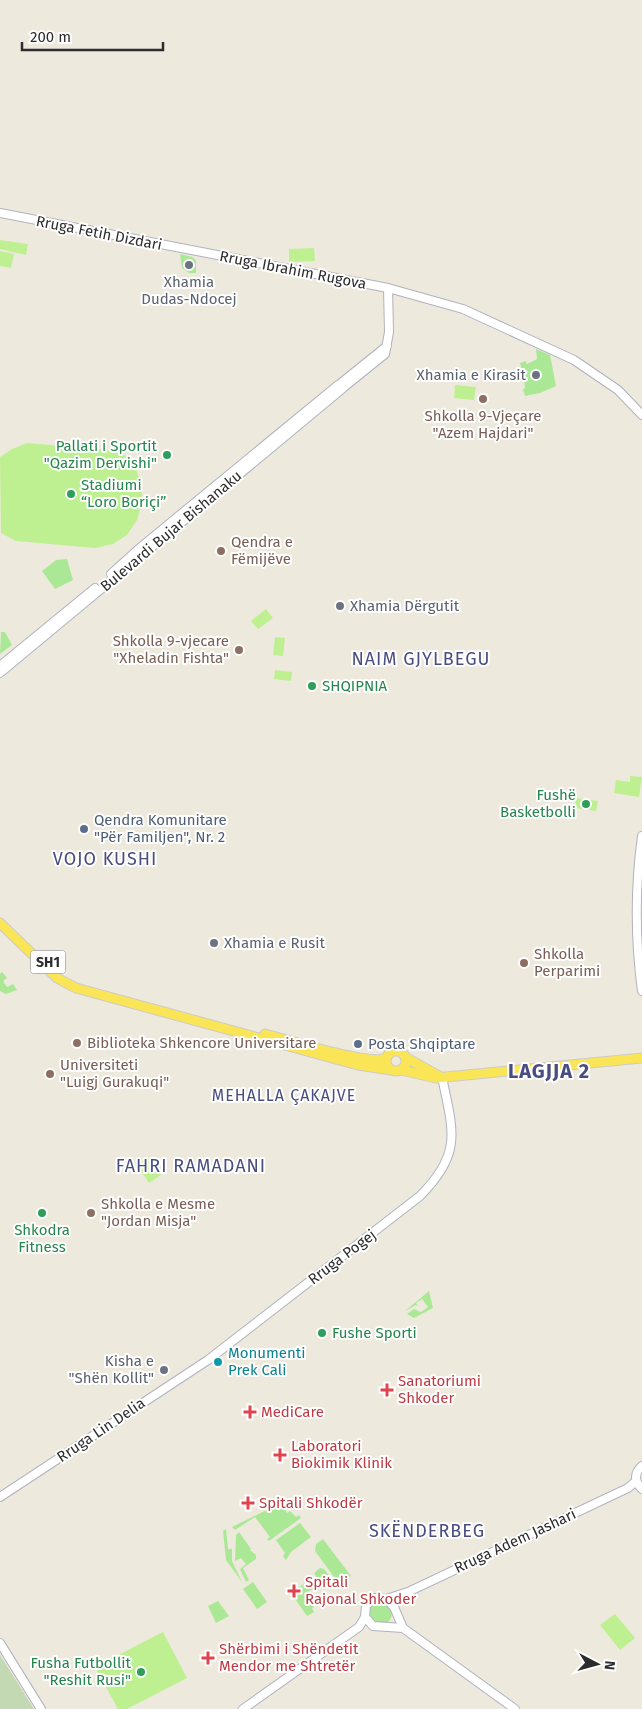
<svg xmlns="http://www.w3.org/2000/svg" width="642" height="1709" viewBox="0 0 642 1709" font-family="'Fira Sans',sans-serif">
  <rect width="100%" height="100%" fill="#eee9dd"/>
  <path fill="#aae896" d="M 180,254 L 192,257 L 196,260 L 196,273 L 189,273 L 182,268 Z
    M 536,349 L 550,355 L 556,386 L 540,393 L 525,396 L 523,389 L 525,388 L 524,378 L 521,379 L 520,376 L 523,374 L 520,363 L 526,361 L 527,364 L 537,359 Z
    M 67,559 L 73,580 L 55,589 L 42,571 L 56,560 Z
    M 1,632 L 5,632 L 12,645 L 0,654 Z
    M 2,972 L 7,978 L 3,981 L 7,987 L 13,984 L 17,990 L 6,994 L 0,991 L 0,974 Z
    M 429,1291 L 433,1308 L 414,1318 L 407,1314 L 414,1309 L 421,1312 L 428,1307 L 422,1299 L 416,1303 L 418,1306 L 416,1305 L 405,1311 Z
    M 280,1503 L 287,1513 L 290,1511 L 296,1517 L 299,1515 L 301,1518 L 269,1541 L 267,1539 L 270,1537 L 255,1517 L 235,1530 L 232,1527 L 273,1507 L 274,1509 Z
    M 300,1523 L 311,1537 L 291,1552 L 286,1560 L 283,1556 L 285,1553 L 276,1540 Z
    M 226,1529 L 228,1549 L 232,1549 L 232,1561 L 242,1582 L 226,1560 L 223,1531 Z
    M 239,1532 L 251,1549 L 250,1550 L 256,1555 L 256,1559 L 243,1568 L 249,1580 L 246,1582 L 240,1569 L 246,1564 L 241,1558 L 235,1561 L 236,1535 Z
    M 323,1539 L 351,1576 L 342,1582 L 337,1581 L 315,1551 L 316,1544 Z
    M 320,1568 L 324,1569 L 330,1577 L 324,1587 L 314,1573 Z
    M 309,1580 L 317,1592 L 314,1589 L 306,1592 L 313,1602 L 316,1600 L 318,1603 L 312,1608 L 314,1612 L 307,1616 L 291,1593 Z
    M 253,1582 L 267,1602 L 257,1609 L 243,1589 Z
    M 218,1601 L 229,1616 L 216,1623 L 208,1606 Z
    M368 1613a12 12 0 1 1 24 0a12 12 0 1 1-24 0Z"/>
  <path fill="#c2d9b3" d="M 0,1655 L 34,1709 L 0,1709 Z"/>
  <path fill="#bef092" d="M 0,240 L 28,244 L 26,255 L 0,249 Z
    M 314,248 L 315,261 L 289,262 L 289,249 Z
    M 0,251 L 14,254 L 11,268 L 0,266 Z
    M 455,385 L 476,387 L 474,400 L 454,398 Z
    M 27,443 L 109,450 L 125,455 L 136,469 L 142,486 L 142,503 L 137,520 L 127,535 L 113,544 L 95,548 L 16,541 L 1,533 L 0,457 L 12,449 Z
    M 266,609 L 273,618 L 258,629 L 251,621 Z
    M 275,637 L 285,638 L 283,656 L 273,655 Z
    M 275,670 L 292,672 L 291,681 L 274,679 Z
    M 630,776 L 642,777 L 639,797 L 614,793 L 616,780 L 630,782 Z
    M 576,798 L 598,801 L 596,811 L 575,808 Z
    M 149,1157 L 161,1175 L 149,1183 L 137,1165 Z
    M 615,1614 L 635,1638 L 620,1650 L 600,1625 Z
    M 163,1632 L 187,1678 L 127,1709 L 118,1709 L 95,1667 Z"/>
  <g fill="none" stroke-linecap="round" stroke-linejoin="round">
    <defs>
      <path id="secondary" d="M 0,213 L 388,288 L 463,309 L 574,360 L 618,390 L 642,415
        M 341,383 L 387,346
        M 344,387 L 385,354 L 389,332 L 388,288
        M 111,574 L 141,547 L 338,385
        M 0,666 L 95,588
        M 0,673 L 342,389
        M 642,836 C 635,887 635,939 642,991
        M 642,1466 C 634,1473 634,1481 642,1489
        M 0,1497 L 208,1360 L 420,1196 C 463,1153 453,1131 442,1077
        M 386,1599 L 408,1592 L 628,1488 L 636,1481
        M 403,1628 L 373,1626 L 365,1617 L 366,1605 L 375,1598 L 386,1599 L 394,1607 L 403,1628 L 515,1709
        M 0,1643 L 41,1709
        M 243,1709 L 359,1627 L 365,1617"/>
      <path id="primary" d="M 0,923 L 57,978 L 76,988 L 358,1065 L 391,1070
        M 265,1034 C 285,1039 374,1068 387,1057
        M386 1061a10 10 0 1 1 20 0a10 10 0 1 1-20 0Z
        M 405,1057 L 439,1076
        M 401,1070 L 436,1078 L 642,1058"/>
    </defs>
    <use href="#secondary" stroke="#b1b2c0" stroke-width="10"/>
    <use href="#primary" stroke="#ccc" stroke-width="11"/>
    <use href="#secondary" stroke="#fff" stroke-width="8"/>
    <use href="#primary" stroke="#fae557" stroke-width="9"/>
  </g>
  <g fill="#6b7280" stroke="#fff" stroke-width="2">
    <circle cx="189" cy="265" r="5"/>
    <circle cx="536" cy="375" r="5"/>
    <circle cx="340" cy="606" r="5"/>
    <circle cx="214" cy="943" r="5"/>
    <circle cx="164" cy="1370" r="5"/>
  </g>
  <g fill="#8d6e63" stroke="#fff" stroke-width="2">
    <circle cx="483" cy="399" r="5"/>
    <circle cx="221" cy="551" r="5"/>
    <circle cx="239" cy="650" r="5"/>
    <circle cx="524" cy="963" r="5"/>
    <circle cx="77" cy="1043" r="5"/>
    <circle cx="50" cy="1074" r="5"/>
    <circle cx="91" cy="1213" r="5"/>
  </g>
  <g fill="#2e9e5b" stroke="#fff" stroke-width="2">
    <circle cx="167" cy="455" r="5"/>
    <circle cx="71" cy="494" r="5"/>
    <circle cx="312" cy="686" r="5"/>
    <circle cx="586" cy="804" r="5"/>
    <circle cx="42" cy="1213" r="5"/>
    <circle cx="322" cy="1333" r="5"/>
    <circle cx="141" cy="1672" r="5"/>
  </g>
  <g fill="#5c6f8a" stroke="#fff" stroke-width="2">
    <circle cx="84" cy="829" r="5"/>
    <circle cx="358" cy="1044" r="5"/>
  </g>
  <circle fill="#0f9aa8" stroke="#fff" stroke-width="2" cx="218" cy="1362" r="5"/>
  <g fill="#e0444e" stroke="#fff" stroke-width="2">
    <path d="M384.5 1382.5h5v5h5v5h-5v5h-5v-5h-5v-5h5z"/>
    <path d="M247.5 1404.5h5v5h5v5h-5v5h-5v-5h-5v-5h5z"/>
    <path d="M277.5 1447.5h5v5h5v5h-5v5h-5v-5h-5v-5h5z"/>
    <path d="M245.5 1495.5h5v5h5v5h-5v5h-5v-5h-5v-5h5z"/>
    <path d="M291.5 1583.5h5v5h5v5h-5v5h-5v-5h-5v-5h5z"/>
    <path d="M205.5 1650.5h5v5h5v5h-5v5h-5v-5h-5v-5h5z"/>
  </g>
  <g text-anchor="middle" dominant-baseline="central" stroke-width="4" stroke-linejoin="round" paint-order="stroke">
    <rect fill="#fff" stroke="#6b6b6b" stroke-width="1" x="30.5" y="950.5" width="35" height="23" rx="4"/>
    <g font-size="14" font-weight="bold" fill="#2c2c2c">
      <text x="48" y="962">SH1</text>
    </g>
    <g font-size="15" fill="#2c2c2c" stroke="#fff">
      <text transform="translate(99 233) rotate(11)">Rruga Fetih Dizdari</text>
      <text transform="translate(293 270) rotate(11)">Rruga Ibrahim Rugova</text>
      <text transform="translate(171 531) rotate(-40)">Bulevardi Bujar Bishanaku</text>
      <text transform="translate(342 1257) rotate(-37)">Rruga Pogej</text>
      <text transform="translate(101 1430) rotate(-34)">Rruga Lin Delia</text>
      <text transform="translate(515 1541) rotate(-25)">Rruga Adem Jashari</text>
    </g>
    <g font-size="15" fill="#5b616d" stroke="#fff" text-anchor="end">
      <text x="189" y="282" text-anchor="middle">Xhamia<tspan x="189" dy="17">Dudas-Ndocej</tspan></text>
      <text x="526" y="375">Xhamia e Kirasit</text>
      <text x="350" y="606" text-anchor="start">Xhamia Dërgutit</text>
      <text x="224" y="943" text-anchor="start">Xhamia e Rusit</text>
      <text x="154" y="1361">Kisha e<tspan x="154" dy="17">"Shën Kollit"</tspan></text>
    </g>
    <g font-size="15" fill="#785e54" stroke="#fff" text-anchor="start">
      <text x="483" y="416" text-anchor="middle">Shkolla 9-Vjeçare<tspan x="483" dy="17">"Azem Hajdari"</tspan></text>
      <text x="231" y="542">Qendra e<tspan x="231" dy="17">Fëmijëve</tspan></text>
      <text x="229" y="641" text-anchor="end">Shkolla 9-vjecare<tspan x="229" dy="17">"Xheladin Fishta"</tspan></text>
      <text x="534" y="954">Shkolla<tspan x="534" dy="17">Perparimi</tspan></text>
      <text x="87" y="1043">Biblioteka Shkencore Universitare</text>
      <text x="60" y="1065">Universiteti<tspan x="60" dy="17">"Luigj Gurakuqi"</tspan></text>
      <text x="101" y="1204">Shkolla e Mesme<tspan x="101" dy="17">"Jordan Misja"</tspan></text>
    </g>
    <g font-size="15" fill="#27864d" stroke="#fff" text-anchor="end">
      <text x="157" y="446">Pallati i Sportit<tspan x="157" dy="17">"Qazim Dervishi"</tspan></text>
      <text x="81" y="485" text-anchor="start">Stadiumi<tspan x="81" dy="17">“Loro Boriçi”</tspan></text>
      <text x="322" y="686" text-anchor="start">SHQIPNIA</text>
      <text x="576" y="795">Fushë<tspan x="576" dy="17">Basketbolli</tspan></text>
      <text x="42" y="1230" text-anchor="middle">Shkodra<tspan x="42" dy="17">Fitness</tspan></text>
      <text x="332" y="1333" text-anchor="start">Fushe Sporti</text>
      <text x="131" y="1663">Fusha Futbollit<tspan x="131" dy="17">"Reshit Rusi"</tspan></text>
    </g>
    <g font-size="15" fill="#4e5e75" stroke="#fff" text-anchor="start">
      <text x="94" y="820">Qendra Komunitare<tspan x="94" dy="17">"Për Familjen", Nr. 2</tspan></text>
      <text x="368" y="1044">Posta Shqiptare</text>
    </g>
    <g font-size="15" fill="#0d838f" stroke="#fff" text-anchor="start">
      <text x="228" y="1353">Monumenti<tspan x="228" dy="17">Prek Cali</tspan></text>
    </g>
    <g font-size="15" fill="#be3a42" stroke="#fff" text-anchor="start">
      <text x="398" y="1381">Sanatoriumi<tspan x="398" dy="17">Shkoder</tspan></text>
      <text x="261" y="1412">MediCare</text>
      <text x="291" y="1446">Laboratori<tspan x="291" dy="17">Biokimik Klinik</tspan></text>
      <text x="259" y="1503">Spitali Shkodër</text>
      <text x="305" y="1582">Spitali<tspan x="305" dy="17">Rajonal Shkoder</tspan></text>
      <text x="219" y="1649">Shërbimi i Shëndetit<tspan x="219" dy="17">Mendor me Shtretër</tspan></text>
    </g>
    <g font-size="16" letter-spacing="1" fill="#494d80" stroke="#fff">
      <text x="284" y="1095">MEHALLA ÇAKAJVE</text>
    </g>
    <g font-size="18" letter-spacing="1" fill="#494d80" stroke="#fff">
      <text x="421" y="659">NAIM GJYLBEGU</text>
      <text x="105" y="859">VOJO KUSHI</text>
      <text x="191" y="1166">FAHRI RAMADANI</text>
      <text x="427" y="1531">SKËNDERBEG</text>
    </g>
    <g font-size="20" font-weight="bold" letter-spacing="1" fill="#494d80" stroke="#fff">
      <text x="549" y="1071">LAGJJA 2</text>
    </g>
  </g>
  <g transform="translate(597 1664) rotate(96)" stroke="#ffffff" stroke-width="4" paint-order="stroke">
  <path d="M0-4L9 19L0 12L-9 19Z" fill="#2c2c2c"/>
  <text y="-8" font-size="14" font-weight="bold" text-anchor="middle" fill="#2c2c2c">N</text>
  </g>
  <path d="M22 42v8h141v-8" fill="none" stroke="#2c2c2c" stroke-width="2.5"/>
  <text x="30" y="42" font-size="15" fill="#2c2c2c" stroke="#ffffff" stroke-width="4" paint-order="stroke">200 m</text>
</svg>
